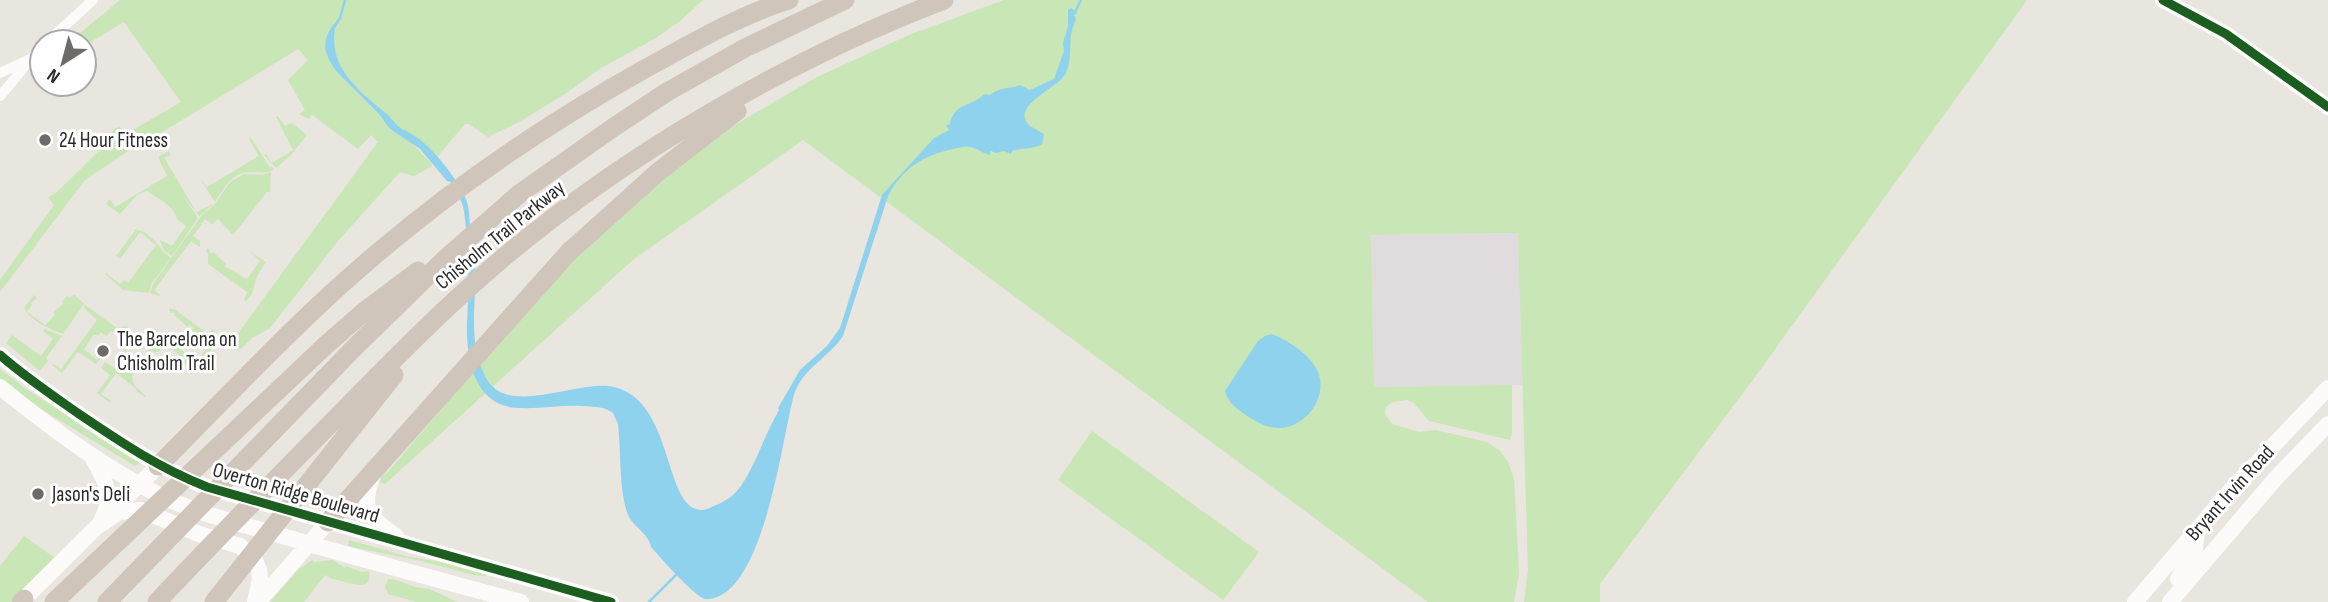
<svg xmlns="http://www.w3.org/2000/svg" width="2328" height="602" viewBox="0 0 2328 602" font-family="'Sofia Sans Condensed',sans-serif">
  <rect width="100%" height="100%" fill="#e9e5df"/>
  <path fill="#e0dcde" d="M 1519,233 L 1522,385 L 1374,387 L 1371,235 Z"/>
  <path fill="#c8e6b6" d="M 120,0 L 703,0 L 680,21 L 656,38 L 601,68 L 565,94 L 521,121 L 488,137 L 469,124 L 465,124 L 437,157 C 427,143 411,137 398,126 C 369,101 323,67 336,24 L 326,51 L 337,72 L 378,113 L 390,129 L 409,140 L 432,164 L 431,167 L 414,176 L 400,172 L 338,241 L 270,328 L 252,338 L 241,349 L 228,347 L 378,142 L 371,135 L 358,149 L 312,115 L 309,119 L 299,114 L 305,110 L 288,80 L 308,60 L 298,49 L 174,125 L 128,151 L 85,180 L 0,292 L 0,280 L 54,205 L 48,197 L 56,193 L 111,139 L 113,130 L 119,126 L 126,134 L 181,102 L 124,22 L 84,46 L 84,42 L 61,42 L 73,39 Z
    M 1004,0 L 2027,0 L 1752,381 L 1600,584 L 1600,602 L 1524,602 L 1528,571 L 1518,233 L 1371,235 L 1374,387 L 1512,385 L 1512,433 L 1510,440 L 1429,421 L 1414,403 L 1407,400 L 1392,402 L 1386,407 L 1385,414 L 1392,424 L 1419,432 L 1436,430 L 1487,442 L 1499,450 L 1508,462 L 1514,479 L 1518,553 L 1519,573 L 1514,602 L 1428,602 L 803,140 L 634,259 L 385,484 L 376,480 L 388,472 L 544,289 L 630,204 L 733,126 L 817,77 L 909,35 Z
    M 278,116 L 285,126 L 292,123 L 307,135 L 290,156 L 276,168 L 264,155 L 266,154 L 272,163 L 293,150 L 276,117 Z
    M 251,138 L 269,166 L 274,169 C 266,174 261,172 252,172 C 232,171 225,187 215,202 L 200,179 L 207,187 L 259,156 L 249,139 Z
    M 169,151 L 171,155 L 165,157 L 165,159 L 196,212 L 214,204 L 199,216 L 182,194 L 198,218 L 172,256 L 163,249 L 160,240 L 172,246 L 186,226 L 177,219 C 174,205 158,199 147,191 L 138,194 L 120,214 L 106,204 L 110,199 L 115,207 L 167,176 L 158,157 Z
    M 271,172 L 270,192 L 267,192 L 233,235 L 218,219 L 212,224 L 205,219 L 193,236 L 200,241 L 200,247 L 191,241 L 154,290 L 161,296 L 150,293 L 153,284 L 202,215 L 215,204 L 230,182 L 244,174 L 262,175 Z
    M 133,229 C 153,232 156,246 171,258 L 151,284 L 149,293 L 123,290 L 105,274 L 106,273 L 120,284 L 124,280 L 128,283 L 156,245 L 140,232 L 120,259 L 116,256 L 135,231 Z
    M 208,248 L 211,254 L 213,252 L 226,264 L 224,266 L 247,279 L 260,261 L 248,250 L 266,262 L 257,276 L 252,294 L 246,301 L 244,299 L 247,292 L 208,264 L 208,254 L 206,250 Z
    M 74,294 L 84,304 L 63,334 C 48,328 32,322 24,308 L 34,295 L 37,298 L 31,303 L 32,305 L 27,312 L 45,325 L 55,315 L 53,313 L 63,304 L 62,302 L 67,296 L 70,298 Z
    M 85,305 L 117,328 L 126,326 L 131,330 L 125,337 L 111,331 L 106,336 L 101,332 L 98,336 L 94,334 L 84,349 L 97,360 L 102,354 L 103,356 L 96,364 L 78,352 L 62,373 L 52,365 L 54,364 L 61,369 L 97,320 L 84,308 Z
    M 169,309 L 174,309 L 208,334 L 213,329 L 219,339 L 202,362 L 190,367 L 183,363 L 179,368 L 175,365 L 181,356 L 165,344 L 158,352 L 148,351 L 156,340 L 153,338 L 149,342 L 144,338 L 155,328 L 160,334 L 161,332 L 175,344 L 174,346 C 181,349 189,355 197,361 L 210,344 L 203,338 L 204,336 L 192,330 L 193,327 L 189,325 L 188,327 L 174,315 L 175,313 L 170,312 Z
    M 44,329 L 62,336 L 46,358 L 48,361 L 40,371 L 6,343 L 12,335 L 41,356 L 53,339 L 43,331 Z
    M 126,348 L 129,361 L 131,359 L 138,364 L 141,363 L 132,376 L 134,385 L 146,396 L 145,397 L 136,391 L 137,389 L 116,373 L 101,394 L 111,401 L 110,403 L 97,393 L 110,375 L 101,368 L 105,362 L 117,370 L 124,359 L 122,353 Z
    M 0,369 L 26,389 L 140,462 L 135,466 L 36,406 L 0,378 Z
    M 1092,431 L 1259,552 L 1223,600 L 1058,480 Z
    M 24,536 L 55,558 L 11,602 L 0,602 L 0,566 Z
    M 349,540 L 409,557 L 455,564 L 486,574 L 486,576 L 474,575 L 421,561 L 348,546 Z
    M 312,560 L 314,562 L 333,560 L 345,568 L 346,566 L 361,572 L 369,571 C 373,592 353,584 341,581 C 334,579 331,579 325,575 L 304,602 L 270,602 L 299,569 Z
    M 388,579 L 393,579 L 415,587 L 430,589 L 457,602 L 417,602 L 388,594 L 385,587 Z"/>
  <path fill="#8fd2ee" d="M 1071,8 L 1077,13 L 1074,15 L 1076,20 C 1066,38 1074,56 1066,73 C 1059,88 1008,106 1030,126 C 1034,129 1040,131 1044,134 L 1042,144 C 1035,149 1021,148 1012,151 L 1011,154 L 1004,151 L 996,153 L 991,151 L 989,155 C 982,152 976,148 969,147 C 962,146 959,148 953,149 C 922,156 903,168 888,196 L 843,336 C 829,357 804,368 795,392 C 784,421 766,602 705,599 C 693,595 661,558 651,547 C 649,533 631,526 627,512 C 619,488 621,450 618,424 L 613,413 C 604,406 593,407 582,406 C 561,405 540,409 518,408 C 474,406 466,359 467,323 C 469,286 469,247 464,211 C 463,201 455,191 451,182 L 447,181 L 420,149 L 390,129 L 378,113 L 337,72 C 324,54 320,42 334,24 L 336,24 C 326,65 357,90 387,114 C 392,119 396,125 402,129 C 410,133 417,137 424,143 C 439,156 454,176 463,193 C 470,205 469,216 470,229 C 472,241 474,254 475,266 C 477,303 467,341 485,376 C 506,420 578,378 614,387 C 672,401 664,499 696,509 C 703,512 710,508 716,505 C 727,501 734,495 741,486 C 756,464 765,434 779,410 L 778,408 L 800,370 L 827,346 L 840,328 L 882,195 L 934,138 L 949,130 L 946,125 L 950,124 C 954,102 973,107 984,94 L 990,95 C 999,87 1011,89 1020,85 L 1030,90 L 1054,79 L 1064,51 L 1063,43 L 1068,26 L 1068,10 Z
    M 1272,334 C 1289,341 1311,355 1318,372 C 1328,397 1307,426 1281,428 C 1269,429 1256,422 1246,415 C 1237,409 1227,402 1225,391 L 1258,341 L 1265,336 Z"/>
  <g fill="none" stroke-linecap="round" stroke-linejoin="round">
    <path stroke="#8fd2ee" stroke-width="2.5" d="M 1075,12 L 1081,0
      M 335,26 L 340,18 L 345,0
      M 649,602 L 679,572"/>
    <path stroke="#fcfbfa" stroke-width="10" d="M 47,42 L 93,0
      M 0,73 L 28,60
      M 0,96 C 15,80 26,62 42,47"/>
    <path stroke="#fcfbfa" stroke-width="16" d="M 2163,0 L 2226,34 L 2328,107
      M 0,355 C 25,377 52,395 79,414 C 122,443 159,468 207,487 L 611,602
      M 0,387 C 50,428 105,469 163,497 C 200,514 241,524 279,535 C 359,559 440,580 521,602
      M 93,459 C 105,479 114,497 102,519
      M 373,475 C 360,508 368,517 396,536
      M 97,527 L 119,512 L 141,510 L 199,534 L 240,546 L 255,560 L 259,570 L 260,579 L 255,602
      M 2178,579 L 2195,549 L 2197,530
      M 21,602 L 158,466
      M 258,602 L 328,522
      M 2135,602 L 2230,491 L 2328,388
      M 2170,602 L 2276,478 L 2328,424"/>
    <path stroke="#d0c5bb" stroke-width="19" d="M 158,466 C 229,395 298,320 375,255 C 457,185 547,124 641,71 C 687,46 739,15 789,0
      M 328,522 L 569,252 L 658,172 L 737,111
      M 21,602 L 24,599
      M 54,602 L 327,344 L 366,310 L 418,271
      M 107,602 L 354,348 L 443,261 L 519,194 L 614,127 L 667,92 L 745,48 L 845,0
      M 157,602 C 216,539 277,478 338,416 C 401,352 464,287 535,232 C 652,139 804,53 944,0
      M 214,602 L 394,375"/>
    <defs>
      <path id="cycleway" d="M 2163,0 L 2226,34 L 2328,107
        M 0,355 C 25,377 52,395 79,414 C 122,443 159,468 207,487 L 611,602"/>
    </defs>
    <use href="#cycleway" stroke="#fff" stroke-width="13"/>
    <use href="#cycleway" stroke="#1b5e20" stroke-width="9"/>
  </g>
  <g fill="#6d6b69" stroke="#fff" stroke-width="2.5">
    <circle cx="45" cy="140" r="7"/>
    <circle cx="103" cy="351" r="7"/>
    <circle cx="38" cy="494" r="7"/>
  </g>
  <g text-anchor="middle" dominant-baseline="central" stroke-width="6" stroke-linejoin="round" paint-order="stroke">
    <g font-size="21" fill="#2a2a2a" stroke="#fff" text-anchor="start">
      <text x="59" y="140">24 Hour Fitness</text>
      <text x="117" y="339">The Barcelona on<tspan x="117" dy="24">Chisholm Trail</tspan></text>
      <text x="52" y="494">Jason's Deli</text>
    </g>
    <g font-size="21" fill="#2a2a2a" stroke="#fff">
      <text transform="translate(500 235) rotate(-39)">Chisholm Trail Parkway</text>
      <text transform="translate(296 493) rotate(16)">Overton Ridge Boulevard</text>
      <text transform="translate(2230 493) rotate(-48)">Bryant Irvin Road</text>
    </g>
  </g>
  <g transform="translate(63 63) rotate(216)"><circle r="33" fill="#ffffff" stroke="#aaaaaa" stroke-width="2"/>
  <path d="M0-5L12 26L0 18L-12 26Z" fill="#6d6b69"/>
  <text y="-10" font-size="19" font-weight="bold" text-anchor="middle" fill="#2a2a2a">N</text>
  </g>
</svg>
